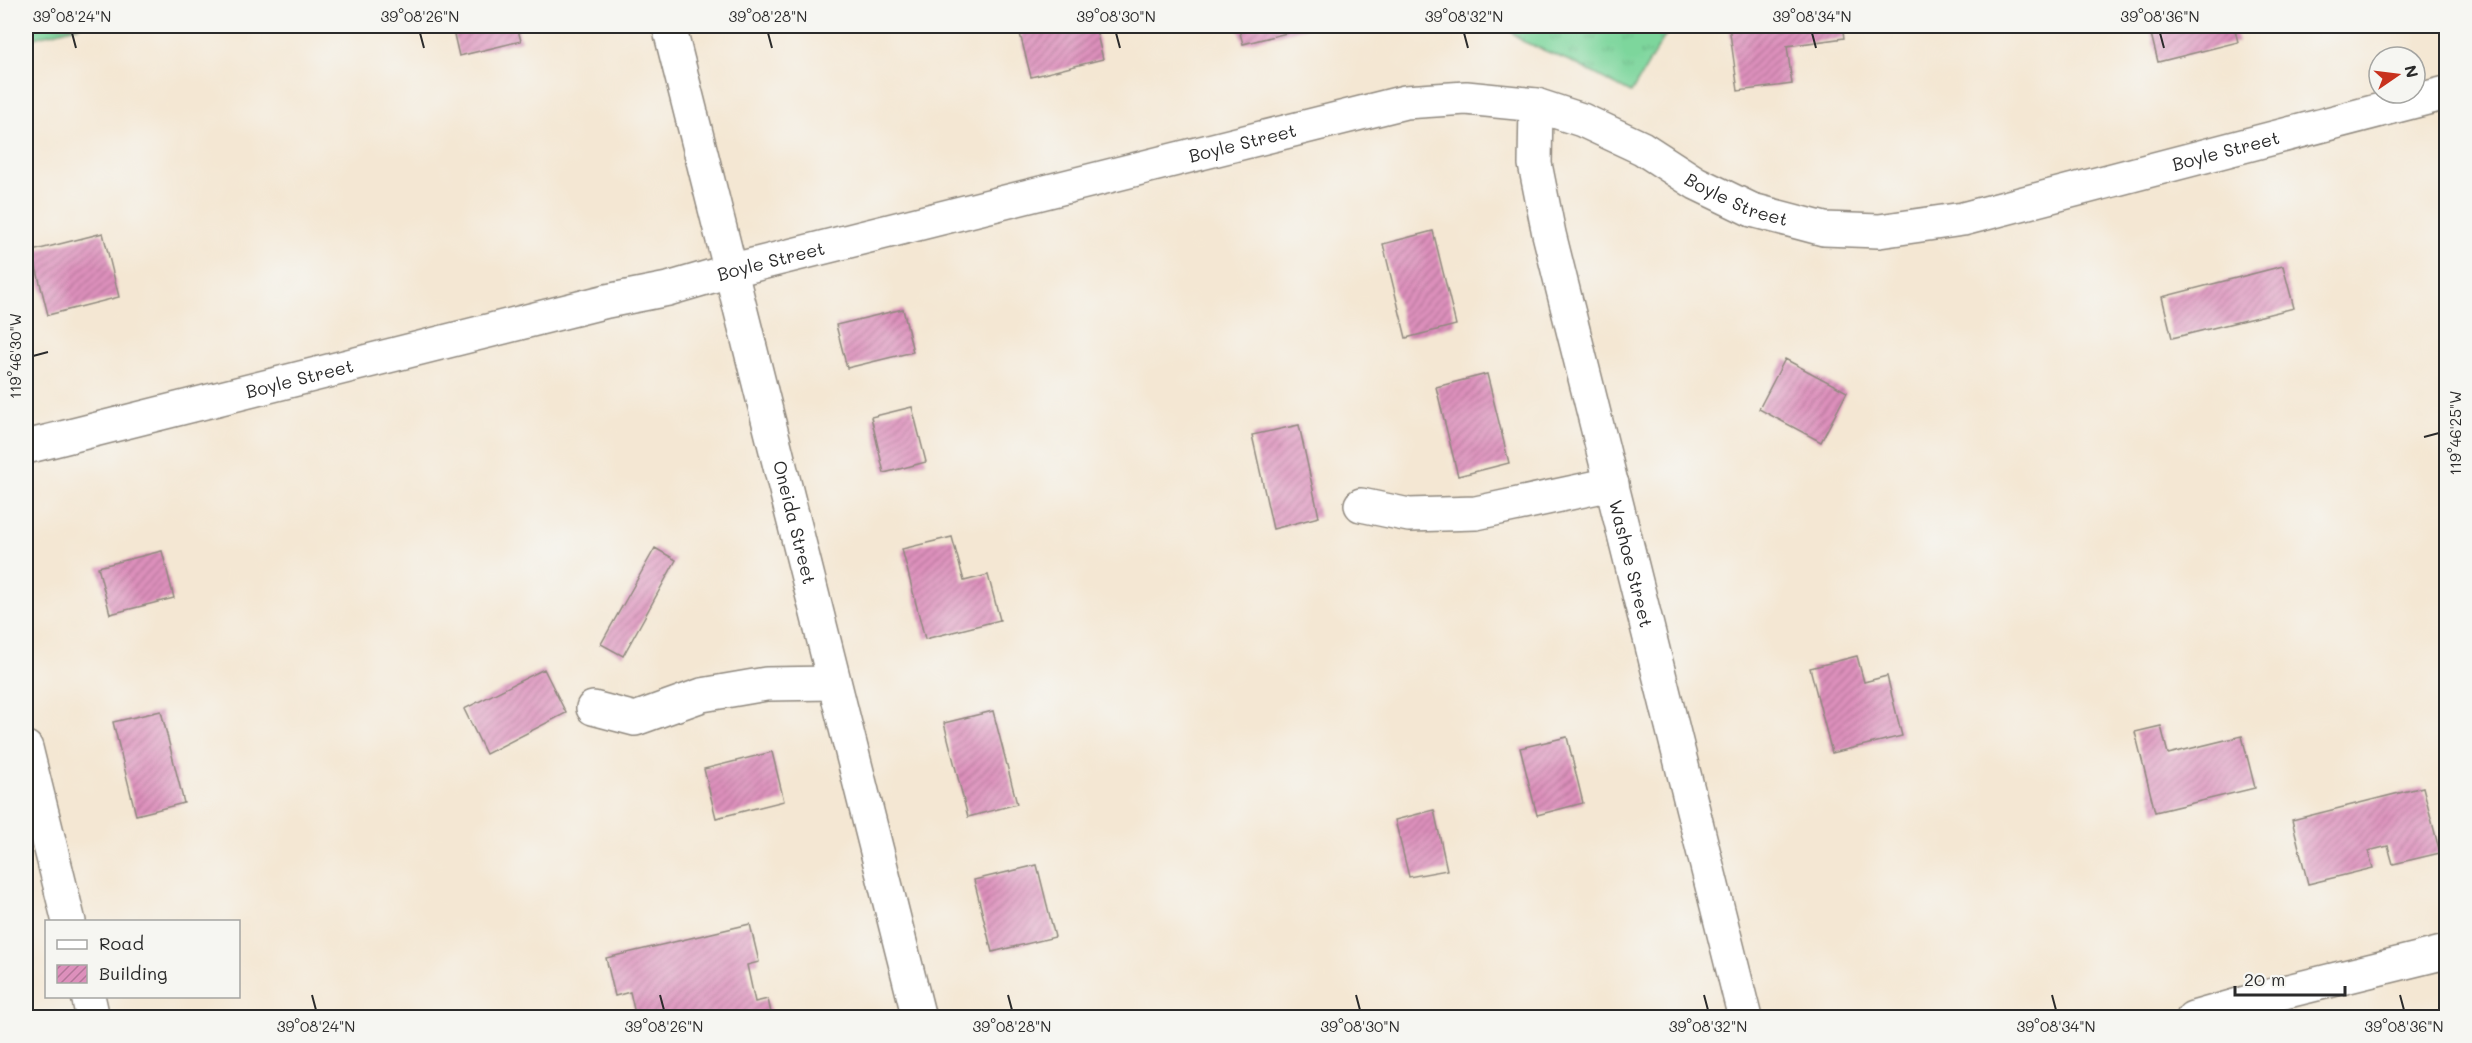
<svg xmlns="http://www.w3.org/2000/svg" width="2472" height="1043" viewBox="0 0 2472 1043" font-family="Mali,sans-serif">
  <defs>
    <pattern id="grass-tufts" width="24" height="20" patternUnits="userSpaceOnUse" patternTransform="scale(1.5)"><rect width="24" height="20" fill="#7dd69c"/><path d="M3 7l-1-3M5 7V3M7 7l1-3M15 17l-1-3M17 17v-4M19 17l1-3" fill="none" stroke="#6cb887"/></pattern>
    <pattern id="building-hatch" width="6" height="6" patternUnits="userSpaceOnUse" patternTransform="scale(1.5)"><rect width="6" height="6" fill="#dd90bc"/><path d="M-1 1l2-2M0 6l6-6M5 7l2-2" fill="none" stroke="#b37699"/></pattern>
  </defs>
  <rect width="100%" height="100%" fill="#f6f6f2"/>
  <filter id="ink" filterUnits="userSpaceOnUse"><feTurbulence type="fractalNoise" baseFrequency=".0167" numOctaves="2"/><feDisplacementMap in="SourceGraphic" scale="12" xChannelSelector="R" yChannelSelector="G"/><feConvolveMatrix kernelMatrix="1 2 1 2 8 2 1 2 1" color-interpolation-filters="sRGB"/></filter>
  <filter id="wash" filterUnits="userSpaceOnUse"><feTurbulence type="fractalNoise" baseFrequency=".008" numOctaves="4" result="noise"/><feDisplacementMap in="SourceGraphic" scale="24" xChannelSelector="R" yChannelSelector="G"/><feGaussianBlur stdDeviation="1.35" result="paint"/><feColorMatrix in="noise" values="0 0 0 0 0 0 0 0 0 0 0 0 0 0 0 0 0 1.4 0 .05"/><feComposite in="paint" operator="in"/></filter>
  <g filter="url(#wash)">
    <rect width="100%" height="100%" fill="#f4e7d3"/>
    <path fill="url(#grass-tufts)" stroke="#548064" stroke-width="1.5" d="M 26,26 L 80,26 L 26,40 Z
      M 1505,26 L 1671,26 L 1631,93 L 1574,63 L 1522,41 Z"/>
    <g id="blocks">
      <path fill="url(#building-hatch)" d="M 452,26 L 517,26 L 521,41 L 459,56 Z
        M 1018,26 L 1095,26 L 1103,59 L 1031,77 Z
        M 1238,26 L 1314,26 L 1243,44 Z
        M 1729,26 L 1842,26 L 1844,38 L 1787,46 L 1792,84 L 1738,91 Z
        M 2149,26 L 2234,26 L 2238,42 L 2158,62 Z
        M 1433,231 L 1456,325 L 1406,338 L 1383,244 Z
        M 103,233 L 119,297 L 48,315 L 32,251 Z
        M 2283,266 L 2294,308 L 2172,338 L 2162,297 Z
        M 903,309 L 913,352 L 847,368 L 836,325 Z
        M 1785,359 L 1847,392 L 1821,442 L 1759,409 Z
        M 1487,374 L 1509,463 L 1458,476 L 1436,387 Z
        M 912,407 L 926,462 L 884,473 L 871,417 Z
        M 1299,425 L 1319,517 L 1273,529 L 1252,435 Z
        M 952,537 L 964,581 L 988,575 L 1000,620 L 925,639 L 902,549 Z
        M 655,548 L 676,560 L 623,656 L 601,644 Z
        M 162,551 L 174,598 L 110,614 L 98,567 Z
        M 1857,656 L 1864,682 L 1887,676 L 1902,736 L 1832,753 L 1810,668 Z
        M 544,669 L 566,713 L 486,754 L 464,709 Z
        M 161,711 L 184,803 L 136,815 L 113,722 Z
        M 993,711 L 1017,804 L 968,817 L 944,723 Z
        M 2161,726 L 2168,754 L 2242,736 L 2255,788 L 2155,812 L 2135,732 Z
        M 1567,737 L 1583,803 L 1537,815 L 1520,748 Z
        M 772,752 L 784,801 L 716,818 L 704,769 Z
        M 2423,787 L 2440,853 L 2393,864 L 2388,846 L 2368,851 L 2373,868 L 2308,884 L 2292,820 Z
        M 1434,810 L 1447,870 L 1409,877 L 1395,820 Z
        M 1037,865 L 1055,937 L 992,952 L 974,880 Z
        M 750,924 L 759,962 L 747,965 L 755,1002 L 768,999 L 772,1018 L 636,1018 L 630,992 L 615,996 L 606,958 Z"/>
    </g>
  </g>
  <g filter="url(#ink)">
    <use href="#blocks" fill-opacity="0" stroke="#90897f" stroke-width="1.5"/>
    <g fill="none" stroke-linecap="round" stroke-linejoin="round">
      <defs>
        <g id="minor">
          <path id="s1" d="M 669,26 C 755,355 835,687 919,1018"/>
          <path id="s2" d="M 1536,105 L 1535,164 L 1549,234 L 1745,1018"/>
          <path id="s3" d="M 26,447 L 607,301 L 668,289 L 733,270 L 1405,102 L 1466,98 L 1536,105 L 1582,120 L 1642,148 L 1696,183 L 1752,210 L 1824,229 L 1879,231 L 1963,219 L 2446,93"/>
          <path d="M 1361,505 L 1409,515 L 1476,513 L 1612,484"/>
          <path d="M 593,708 L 635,719 L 702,695 L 766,684 L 834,683"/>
          <path d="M 26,748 L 69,922"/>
          <path d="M 88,996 L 93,1018"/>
          <path d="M 2193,1018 L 2280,993 L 2446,952"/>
        </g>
      </defs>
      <use href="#minor" stroke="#90897f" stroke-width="36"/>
      <use href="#minor" stroke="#fff" stroke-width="33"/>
    </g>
  </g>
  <path fill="none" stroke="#2b2b2b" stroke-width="2" d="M 72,33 L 76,48M 420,33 L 424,48M 768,33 L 772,48M 1116,33 L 1120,48M 1464,33 L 1468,48M 1812,33 L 1816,48M 2160,33 L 2164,48M 33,356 L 48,352M 2424,437 L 2439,433M 312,995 L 316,1010M 660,995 L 664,1010M 1008,995 L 1012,1010M 1356,995 L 1360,1010M 1704,995 L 1708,1010M 2052,995 L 2056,1010M 2400,995 L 2404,1010"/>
  <g text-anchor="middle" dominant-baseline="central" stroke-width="4.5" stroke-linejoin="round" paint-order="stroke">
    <g font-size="18" fill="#2b2b2b" stroke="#f6f6f2">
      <text stroke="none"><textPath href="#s3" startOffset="1254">Boyle Street</textPath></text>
      <text stroke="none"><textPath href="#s3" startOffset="2280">Boyle Street</textPath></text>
      <text stroke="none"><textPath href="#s3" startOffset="1776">Boyle Street</textPath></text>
      <text stroke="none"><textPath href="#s3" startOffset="768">Boyle Street</textPath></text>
      <text stroke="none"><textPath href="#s3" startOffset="282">Boyle Street</textPath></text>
      <text stroke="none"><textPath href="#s1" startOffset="512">Oneida Street</textPath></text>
      <text stroke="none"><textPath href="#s2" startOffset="470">Washoe Street</textPath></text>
    </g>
  </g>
  <rect width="2472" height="1043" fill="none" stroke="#f6f6f2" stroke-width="66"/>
  <rect x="45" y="920" width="195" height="78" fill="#f6f6f2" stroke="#a5a5a2" stroke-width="1.5"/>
  <rect x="57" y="940" width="30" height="9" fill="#ffffff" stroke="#a5a5a2" stroke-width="1.5"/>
  <text x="99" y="950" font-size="18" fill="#2b2b2b">Road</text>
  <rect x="57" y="965" width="30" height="18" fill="url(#building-hatch)" stroke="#a5a5a2" stroke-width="1.5"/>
  <text x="99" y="980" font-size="18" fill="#2b2b2b">Building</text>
  <g transform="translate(2397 75) rotate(76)"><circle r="28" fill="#f6f6f2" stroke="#a5a5a2" stroke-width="1.5"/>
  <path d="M0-4.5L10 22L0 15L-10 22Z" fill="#c8321e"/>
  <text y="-9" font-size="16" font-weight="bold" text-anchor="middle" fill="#2b2b2b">N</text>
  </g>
  <path d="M2235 986v9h110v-9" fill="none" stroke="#2b2b2b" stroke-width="3"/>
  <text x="2244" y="986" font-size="18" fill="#2b2b2b" stroke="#f6f6f2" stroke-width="4.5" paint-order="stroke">20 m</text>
  <rect x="33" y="33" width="2406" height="977" fill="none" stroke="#2b2b2b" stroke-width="2"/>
  <g font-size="15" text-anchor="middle" fill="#2b2b2b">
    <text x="72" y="22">39°08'24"N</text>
    <text x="420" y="22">39°08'26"N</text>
    <text x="768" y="22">39°08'28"N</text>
    <text x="1116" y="22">39°08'30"N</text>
    <text x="1464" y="22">39°08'32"N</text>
    <text x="1812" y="22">39°08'34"N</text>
    <text x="2160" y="22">39°08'36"N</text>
    <text transform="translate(16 356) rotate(-90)" y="5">119°46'30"W</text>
    <text transform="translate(2456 433) rotate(-90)" y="5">119°46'25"W</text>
    <text x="316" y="1032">39°08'24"N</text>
    <text x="664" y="1032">39°08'26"N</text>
    <text x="1012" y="1032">39°08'28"N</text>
    <text x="1360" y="1032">39°08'30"N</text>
    <text x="1708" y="1032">39°08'32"N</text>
    <text x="2056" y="1032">39°08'34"N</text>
    <text x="2404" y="1032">39°08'36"N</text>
  </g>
</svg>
